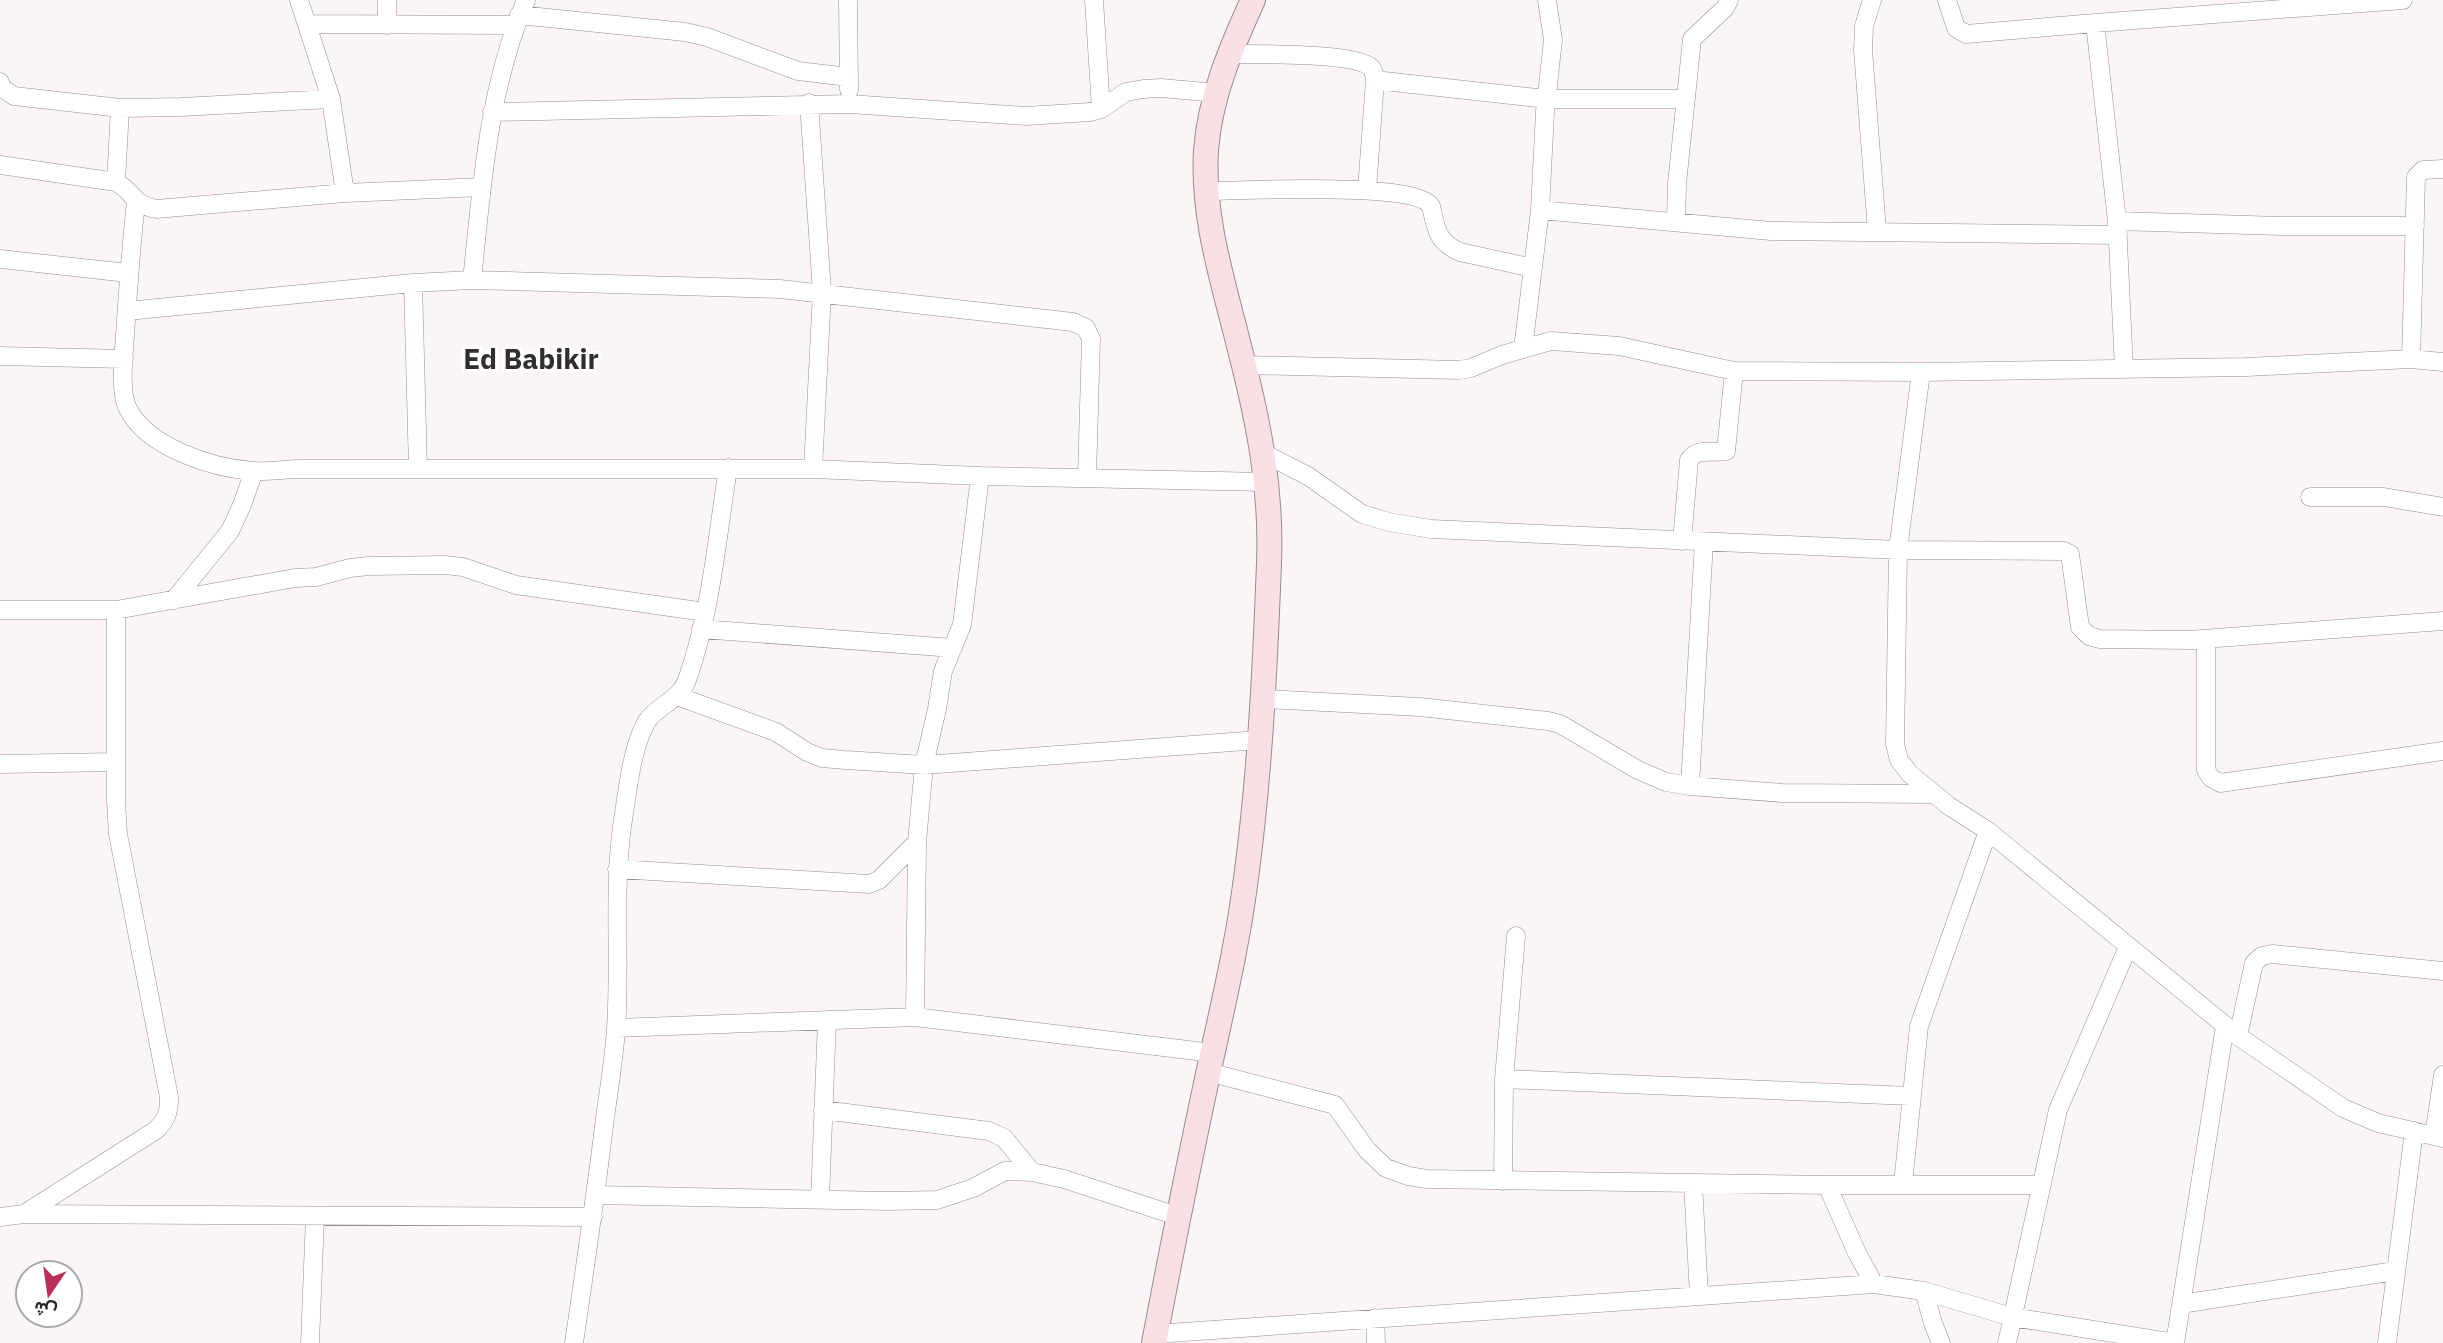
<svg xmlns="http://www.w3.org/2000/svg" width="2443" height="1343" viewBox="0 0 2443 1343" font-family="'IBM Plex Sans',Vazirmatn,sans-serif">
  <rect width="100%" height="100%" fill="#fcf5f6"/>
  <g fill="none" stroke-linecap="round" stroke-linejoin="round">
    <defs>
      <path id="street" d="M 299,0 L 331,99 L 345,193
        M 387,0 L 387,25
        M 848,0 L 849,90
        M 1094,0 L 1101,109
        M 1872,0 L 1864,26 L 1863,50 L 1877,231
        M 1947,0 L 1956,28 L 1966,34 L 2095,23
        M 519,15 L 685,32 L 707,37 L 798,71 L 849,77
        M 307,24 L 515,25
        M 1228,54 C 1254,54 1352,53 1369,66 C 1374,69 1374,74 1375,80 L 1367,190
        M 1375,80 L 1546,99 L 1685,99
        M 0,82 L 2,88 L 14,96 L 120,108 L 181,107 L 331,99
        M 809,103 L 822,292 L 813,469
        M 492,112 L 849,104 L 1026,116 L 1090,112 L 1101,109 L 1126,92 L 1143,89 L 1161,88 L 1217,93
        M 0,165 L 116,182 C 134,192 133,205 156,209 L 345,193 L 482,187
        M 116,182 L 120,108
        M 1206,191 C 1242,191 1414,181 1431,206 C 1436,229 1437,242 1460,252 L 1533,268
        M 136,202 C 131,246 128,290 125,335 C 124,354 119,392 128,409 C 148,448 213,468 253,471 C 269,472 285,469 301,469 L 813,469 L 980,476 L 1267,482
        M 1540,210 L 1771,231 L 2118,235
        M 2117,221 L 2281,226 L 2415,226
        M 1676,222 L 1677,184 L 1692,39 L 1725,8 L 1729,0
        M 0,259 L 128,273
        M 472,280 C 482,185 488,89 526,0
        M 413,283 L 418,469
        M 127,311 L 413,283 L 472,280 L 780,289 L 1073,322 L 1086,328 L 1091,339 L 1087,477
        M 1523,349 L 1540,210 L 1545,112 L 1553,40 L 1547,0
        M 0,356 L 124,359
        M 2411,359 L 2416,177 L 2423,170 L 2443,169
        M 1244,365 L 1459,370 L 1471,368 L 1502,355 L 1551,341 L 1619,346 L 1734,371 L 1921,372 L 2246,367 L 2411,359 L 2443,362
        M 2124,369 L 2117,221 L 2095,23 L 2403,0
        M 1921,372 L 1898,550 L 1895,744 L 1899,760 L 1910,774 L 1949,806 L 1988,831 L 2238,1036 L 2343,1108 L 2378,1123 L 2443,1138
        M 1263,453 L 1308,476 L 1362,514 L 1389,522 L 1431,529 L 1898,550 L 2064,551 L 2070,554 L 2080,627 L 2089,636 L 2100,639 L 2190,640 L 2443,621
        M 2310,497 L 2384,497 L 2443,507
        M 1682,541 L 1689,460 C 1698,447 1712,454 1726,451 L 1734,371
        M 174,600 L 230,531 L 242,505 L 254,471
        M 0,610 L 116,610 L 295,578 L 316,577 L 350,568 L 369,566 L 445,565 L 463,567 L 516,585 L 705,612
        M 701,629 L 953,648
        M 2206,639 L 2206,770 L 2211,778 L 2220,783 L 2443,751
        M 677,696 L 776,732 L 807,752 L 822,758 L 845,760 L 924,765 L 1259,740
        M 1263,699 L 1420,707 L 1548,721 L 1560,724 L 1638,770 L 1666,782 L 1690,786 L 1782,793 L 1934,794
        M 0,764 L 116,762
        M 1690,786 L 1704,542
        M 617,869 L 869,884 L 879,880 L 917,842
        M 915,1017 L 917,842 L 924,765 L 937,709 L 943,671 L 962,625 L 980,476
        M 616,1028 L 915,1017 L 1213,1053
        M 2238,1036 L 2254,963 L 2262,956 L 2272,954 L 2443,971
        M 1208,1072 L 1335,1105 L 1367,1150 L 1386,1168 L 1408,1176 L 1427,1179 L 1827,1185 L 2041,1185
        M 1504,1079 L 1911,1096
        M 823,1110 L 989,1131 L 1004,1138 L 1032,1172
        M 2434,1136 L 2443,1075
        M 1503,1181 L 1504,1079 L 1516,936
        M 1693,1183 L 1699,1296
        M 1903,1184 L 1919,1026 L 1988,831
        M 1827,1185 L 1857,1253 L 1874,1284
        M 596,1195 L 888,1201 L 937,1200 L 973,1188 L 1005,1171 L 1012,1171 L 1032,1172 L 1064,1179 L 1180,1217
        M 820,1199 L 827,1020
        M 24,1214 L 156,1130 C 167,1119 169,1112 169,1097 L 118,834 L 116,802 L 116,610
        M 0,1217 L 24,1214 L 593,1217
        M 1924,1291 L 1933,1323 L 1941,1343
        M 2181,1304 L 2395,1271
        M 1375,1318 L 1376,1343
        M 1155,1334 L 1874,1284 L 1924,1291 L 2012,1317 L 2175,1343
        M 310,1343 L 315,1217
        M 574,1343 C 585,1268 596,1193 605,1118 C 609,1089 614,1059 616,1029 C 621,957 612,885 624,813 C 628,786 633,744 647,721 C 658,705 680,700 687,680 C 711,613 717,538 728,468
        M 2007,1343 L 2058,1110 L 2128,947
        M 2175,1343 L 2225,1026
        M 2387,1343 L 2414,1131"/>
      <path id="secondary" d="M 1154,1343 C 1171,1253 1189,1163 1208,1074 C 1222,1009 1238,943 1246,878 C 1260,774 1265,668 1269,563 C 1272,487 1258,419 1239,346 C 1223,281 1202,218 1206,150 C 1210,97 1231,48 1253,0"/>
    </defs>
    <use href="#street" stroke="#948e8f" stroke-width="19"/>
    <use href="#secondary" stroke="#948e8f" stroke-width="26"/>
    <use href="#street" stroke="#fff" stroke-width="18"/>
    <use href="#secondary" stroke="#fadfe4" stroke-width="24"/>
  </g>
  <g text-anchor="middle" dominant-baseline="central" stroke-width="6" stroke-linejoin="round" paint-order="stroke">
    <g font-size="28" font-weight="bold" fill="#322d2e" stroke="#fff">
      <text x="531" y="358">Ed Babikir</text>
    </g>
  </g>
  <g transform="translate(49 1294) rotate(193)"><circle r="33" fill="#ffffff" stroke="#aaa9a9" stroke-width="2"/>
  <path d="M0-5L12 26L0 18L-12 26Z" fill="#bc2d5a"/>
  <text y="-10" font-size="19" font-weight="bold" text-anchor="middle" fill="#2a2828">ش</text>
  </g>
</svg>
